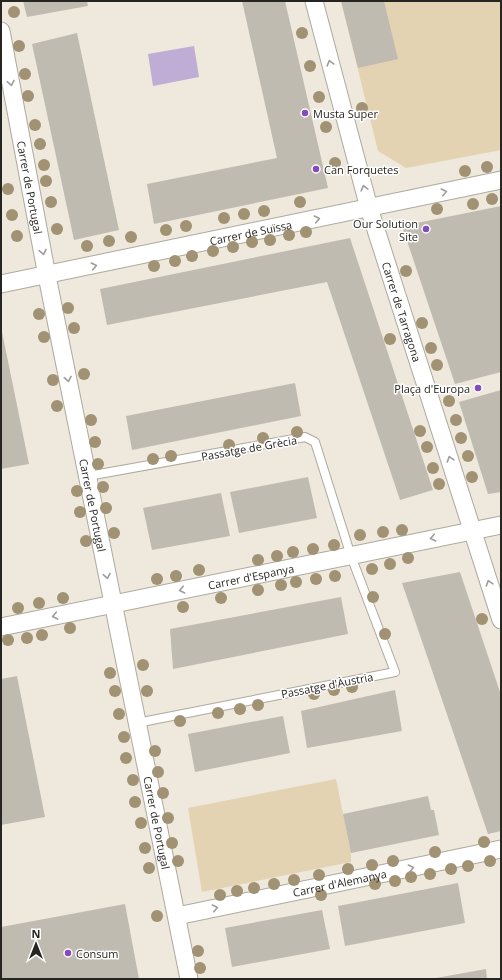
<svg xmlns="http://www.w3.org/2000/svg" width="502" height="980" viewBox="0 0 502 980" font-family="'Open Sans',sans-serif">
  <rect width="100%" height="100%" fill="#eee8dd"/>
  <path fill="#e3d3b2" d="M 341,1 L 501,1 L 501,150 L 406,168 L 378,151 Z
    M 336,779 L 351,853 L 351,862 L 202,892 L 188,808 Z"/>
  <path fill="#bfadd5" d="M 194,46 L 199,77 L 153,86 L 148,54 Z"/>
  <path fill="#c0bbb0" d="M 23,1 L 87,1 L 88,6 L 27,17 Z
    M 242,1 L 285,1 L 328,188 L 154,224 L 147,184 L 277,158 Z
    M 341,1 L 384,1 L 398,59 L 358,68 Z
    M 77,33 L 119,230 L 74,240 L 32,44 Z
    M 501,206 L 501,372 L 455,384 L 402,226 Z
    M 350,238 L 433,490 L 400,500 L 327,282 L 107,325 L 100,289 Z
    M 1,327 L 29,464 L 1,469 Z
    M 295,383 L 301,416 L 132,450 L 126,416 Z
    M 501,390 L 501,492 L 488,494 L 459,402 Z
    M 308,477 L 317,518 L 239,533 L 230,492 Z
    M 221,493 L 230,536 L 152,550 L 143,508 Z
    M 460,572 L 501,695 L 501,831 L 488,834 L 402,583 Z
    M 341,597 L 348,634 L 173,669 L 170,629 Z
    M 17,676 L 45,817 L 1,825 L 1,679 Z
    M 395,690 L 402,731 L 307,748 L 301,711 Z
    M 283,716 L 290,753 L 195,772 L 188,734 Z
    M 428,796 L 431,810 L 434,810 L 439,835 L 351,853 L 343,814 Z
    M 458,883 L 465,923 L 345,946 L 338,906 Z
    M 125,904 L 139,979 L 1,979 L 1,927 Z
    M 322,910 L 330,949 L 232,967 L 225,928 Z
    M 486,969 L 487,979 L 436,979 L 436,978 Z"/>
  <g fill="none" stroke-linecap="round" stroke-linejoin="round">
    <defs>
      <path id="service" d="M 88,476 L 305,437 L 315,442 L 351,556 L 395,672 L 137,723"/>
      <g id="minor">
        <path id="s1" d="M 314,1 L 369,208 L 501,620"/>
        <path id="s2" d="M 1,31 L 47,276 L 189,979"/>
        <path id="s3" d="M 1,284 L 501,180"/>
        <path id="s4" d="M 1,627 L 501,525"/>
        <path id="s5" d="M 177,916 L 501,849"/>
      </g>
    </defs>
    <use href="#service" stroke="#aea99e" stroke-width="10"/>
    <use href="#minor" stroke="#aea99e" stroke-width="19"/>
    <use href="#service" stroke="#fff" stroke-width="8"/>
    <use href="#minor" stroke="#fff" stroke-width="17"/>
  </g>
  <g fill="#a09272">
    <circle cx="14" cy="12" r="6"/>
    <circle cx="302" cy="33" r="6"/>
    <circle cx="19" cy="46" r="6"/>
    <circle cx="310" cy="66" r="6"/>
    <circle cx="25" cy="74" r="6"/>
    <circle cx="28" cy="96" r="6"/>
    <circle cx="319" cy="97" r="6"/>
    <circle cx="362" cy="108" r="6"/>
    <circle cx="35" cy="125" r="6"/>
    <circle cx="326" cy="127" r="6"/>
    <circle cx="40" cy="144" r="6"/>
    <circle cx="335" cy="163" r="6"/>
    <circle cx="44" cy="165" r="6"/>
    <circle cx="487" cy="167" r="6"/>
    <circle cx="465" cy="171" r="6"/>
    <circle cx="46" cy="181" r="6"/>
    <circle cx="8" cy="189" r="6"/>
    <circle cx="492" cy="199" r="6"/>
    <circle cx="51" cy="202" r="6"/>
    <circle cx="300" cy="202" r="6"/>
    <circle cx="473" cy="204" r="6"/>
    <circle cx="437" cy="209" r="6"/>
    <circle cx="264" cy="211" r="6"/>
    <circle cx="244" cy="214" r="6"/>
    <circle cx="12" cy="215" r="6"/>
    <circle cx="224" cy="218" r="6"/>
    <circle cx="186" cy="226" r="6"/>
    <circle cx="57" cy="229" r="6"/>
    <circle cx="166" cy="230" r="6"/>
    <circle cx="306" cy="232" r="6"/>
    <circle cx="289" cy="235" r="6"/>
    <circle cx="17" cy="236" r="6"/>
    <circle cx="131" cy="237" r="6"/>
    <circle cx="270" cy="240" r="6"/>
    <circle cx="109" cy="241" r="6"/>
    <circle cx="252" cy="242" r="6"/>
    <circle cx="87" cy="246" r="6"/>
    <circle cx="233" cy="247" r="6"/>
    <circle cx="213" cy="251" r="6"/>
    <circle cx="192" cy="256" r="6"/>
    <circle cx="175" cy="261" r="6"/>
    <circle cx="154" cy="266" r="6"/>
    <circle cx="406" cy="271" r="6"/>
    <circle cx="68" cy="308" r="6"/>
    <circle cx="39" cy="314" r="6"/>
    <circle cx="422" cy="323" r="6"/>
    <circle cx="74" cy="328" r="6"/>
    <circle cx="44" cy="337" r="6"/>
    <circle cx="390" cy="339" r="6"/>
    <circle cx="431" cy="348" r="6"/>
    <circle cx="437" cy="365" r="6"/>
    <circle cx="84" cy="374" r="6"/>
    <circle cx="53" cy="380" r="6"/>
    <circle cx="449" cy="401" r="6"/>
    <circle cx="57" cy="406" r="6"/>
    <circle cx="91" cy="420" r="6"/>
    <circle cx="456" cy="420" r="6"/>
    <circle cx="420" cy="431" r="6"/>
    <circle cx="297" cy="432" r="6"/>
    <circle cx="263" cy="438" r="6"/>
    <circle cx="461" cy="438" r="6"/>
    <circle cx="95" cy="442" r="6"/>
    <circle cx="229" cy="445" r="6"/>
    <circle cx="427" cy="447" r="6"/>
    <circle cx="171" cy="456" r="6"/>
    <circle cx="468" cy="456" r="6"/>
    <circle cx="153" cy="459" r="6"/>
    <circle cx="98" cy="464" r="6"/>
    <circle cx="433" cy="468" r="6"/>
    <circle cx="472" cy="477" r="6"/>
    <circle cx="439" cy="484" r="6"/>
    <circle cx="103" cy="487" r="6"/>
    <circle cx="77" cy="491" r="6"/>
    <circle cx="106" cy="508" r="6"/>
    <circle cx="80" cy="512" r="6"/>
    <circle cx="402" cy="530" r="6"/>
    <circle cx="383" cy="532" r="6"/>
    <circle cx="114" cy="533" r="6"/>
    <circle cx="360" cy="535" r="6"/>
    <circle cx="86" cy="541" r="6"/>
    <circle cx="334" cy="545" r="6"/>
    <circle cx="313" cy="549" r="6"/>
    <circle cx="293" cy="552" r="6"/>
    <circle cx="277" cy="556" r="6"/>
    <circle cx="408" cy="558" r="6"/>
    <circle cx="258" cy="560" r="6"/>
    <circle cx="390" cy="564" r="6"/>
    <circle cx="372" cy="569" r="6"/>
    <circle cx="199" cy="570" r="6"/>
    <circle cx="176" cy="576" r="6"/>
    <circle cx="335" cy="576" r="6"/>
    <circle cx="157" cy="579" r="6"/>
    <circle cx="316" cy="579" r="6"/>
    <circle cx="296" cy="582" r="6"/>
    <circle cx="281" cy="585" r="6"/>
    <circle cx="258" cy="590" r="6"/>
    <circle cx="373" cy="597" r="6"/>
    <circle cx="63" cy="598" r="6"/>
    <circle cx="221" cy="598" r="6"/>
    <circle cx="39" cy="603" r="6"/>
    <circle cx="183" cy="607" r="6"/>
    <circle cx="18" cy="608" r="6"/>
    <circle cx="482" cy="619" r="6"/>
    <circle cx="70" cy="628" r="6"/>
    <circle cx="385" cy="634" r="6"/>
    <circle cx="42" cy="635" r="6"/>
    <circle cx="27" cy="638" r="6"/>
    <circle cx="8" cy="640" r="6"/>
    <circle cx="143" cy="665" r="6"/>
    <circle cx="110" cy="673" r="6"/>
    <circle cx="352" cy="687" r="6"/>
    <circle cx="334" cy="690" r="6"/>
    <circle cx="115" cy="691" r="6"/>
    <circle cx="147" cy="691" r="6"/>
    <circle cx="314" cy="694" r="6"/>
    <circle cx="258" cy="705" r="6"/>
    <circle cx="240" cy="709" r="6"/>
    <circle cx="218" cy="713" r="6"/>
    <circle cx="119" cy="714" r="6"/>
    <circle cx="180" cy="721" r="6"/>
    <circle cx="124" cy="737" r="6"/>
    <circle cx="155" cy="751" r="6"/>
    <circle cx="126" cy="758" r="6"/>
    <circle cx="158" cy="772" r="6"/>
    <circle cx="133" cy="780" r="6"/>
    <circle cx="163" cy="793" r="6"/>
    <circle cx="135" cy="802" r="6"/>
    <circle cx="168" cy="818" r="6"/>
    <circle cx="141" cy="823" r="6"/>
    <circle cx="484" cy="842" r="6"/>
    <circle cx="172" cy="843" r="6"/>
    <circle cx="145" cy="848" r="6"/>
    <circle cx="435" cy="852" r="6"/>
    <circle cx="178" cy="861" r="6"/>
    <circle cx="393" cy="861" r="6"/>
    <circle cx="490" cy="861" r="6"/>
    <circle cx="372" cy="865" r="6"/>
    <circle cx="468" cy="866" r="6"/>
    <circle cx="149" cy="868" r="6"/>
    <circle cx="348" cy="869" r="6"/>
    <circle cx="451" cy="869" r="6"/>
    <circle cx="430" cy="874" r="6"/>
    <circle cx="319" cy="875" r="6"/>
    <circle cx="411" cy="877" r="6"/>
    <circle cx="294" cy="880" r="6"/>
    <circle cx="395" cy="881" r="6"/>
    <circle cx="274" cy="884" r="6"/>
    <circle cx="375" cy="884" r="6"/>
    <circle cx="254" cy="888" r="6"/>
    <circle cx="237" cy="891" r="6"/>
    <circle cx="220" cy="895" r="6"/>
    <circle cx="321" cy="895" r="6"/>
    <circle cx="157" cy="916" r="6"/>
    <circle cx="198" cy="951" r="6"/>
    <circle cx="200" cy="968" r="6"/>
  </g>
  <defs><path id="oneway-chevron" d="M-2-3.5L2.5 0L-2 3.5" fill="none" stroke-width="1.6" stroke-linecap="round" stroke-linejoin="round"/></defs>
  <g stroke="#9e9d9b">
    <use href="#oneway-chevron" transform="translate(330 63) rotate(-105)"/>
    <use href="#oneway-chevron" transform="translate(11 83) rotate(79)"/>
    <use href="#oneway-chevron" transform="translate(364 188) rotate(-105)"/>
    <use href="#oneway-chevron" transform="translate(444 192) rotate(-12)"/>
    <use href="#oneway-chevron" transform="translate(317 219) rotate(-12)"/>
    <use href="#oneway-chevron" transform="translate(43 252) rotate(79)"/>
    <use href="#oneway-chevron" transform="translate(94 266) rotate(-12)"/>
    <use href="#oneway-chevron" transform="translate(68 379) rotate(79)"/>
    <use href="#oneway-chevron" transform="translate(450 459) rotate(-107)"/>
    <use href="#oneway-chevron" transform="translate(433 538) rotate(168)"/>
    <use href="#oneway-chevron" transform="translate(107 576) rotate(79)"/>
    <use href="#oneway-chevron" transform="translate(489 583) rotate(-108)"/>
    <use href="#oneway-chevron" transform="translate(182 590) rotate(168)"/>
    <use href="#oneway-chevron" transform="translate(55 616) rotate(169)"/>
    <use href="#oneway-chevron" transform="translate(411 868) rotate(-12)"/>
    <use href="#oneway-chevron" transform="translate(215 908) rotate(-12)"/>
  </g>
  <g fill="#8649be" stroke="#fff" stroke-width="1.5">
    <circle cx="305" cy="113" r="4"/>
    <circle cx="316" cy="169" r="4"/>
    <circle cx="426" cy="229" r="4"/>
    <circle cx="478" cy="388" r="4"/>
    <circle cx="68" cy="953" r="4"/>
  </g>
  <g text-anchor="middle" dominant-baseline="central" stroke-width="3" stroke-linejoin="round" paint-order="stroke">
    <g font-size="11" fill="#272521" stroke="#fff" text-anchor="start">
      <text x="313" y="113">Musta Super</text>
      <text x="324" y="169">Can Forquetes</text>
      <text x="418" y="223" text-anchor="end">Our Solution<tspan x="418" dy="13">Site</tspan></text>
      <text x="470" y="388" text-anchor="end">Plaça d'Europa</text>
      <text x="76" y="953">Consum</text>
    </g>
    <g font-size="11" fill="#272521" stroke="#fff">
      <text stroke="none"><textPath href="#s2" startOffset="159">Carrer de Portugal</textPath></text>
      <text stroke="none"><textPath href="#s3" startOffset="255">Carrer de Suïssa</textPath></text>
      <text stroke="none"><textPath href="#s1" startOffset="323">Carrer de Tarragona</textPath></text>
      <text transform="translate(249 448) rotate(-10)">Passatge de Grècia</text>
      <text stroke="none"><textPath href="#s2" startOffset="483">Carrer de Portugal</textPath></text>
      <text stroke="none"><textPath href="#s4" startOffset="255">Carrer d'Espanya</textPath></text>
      <text transform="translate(327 685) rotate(-11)">Passatge d'Àustria</text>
      <text stroke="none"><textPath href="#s2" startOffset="807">Carrer de Portugal</textPath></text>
      <text stroke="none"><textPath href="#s5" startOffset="166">Carrer d'Alemanya</textPath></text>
    </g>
  </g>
  <rect width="502" height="980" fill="none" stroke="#272521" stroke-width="4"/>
  <g transform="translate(36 944)" stroke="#ffffff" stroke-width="3" paint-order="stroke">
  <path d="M0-3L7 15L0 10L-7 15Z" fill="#272521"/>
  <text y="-6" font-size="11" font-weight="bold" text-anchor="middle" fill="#272521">N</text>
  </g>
</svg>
